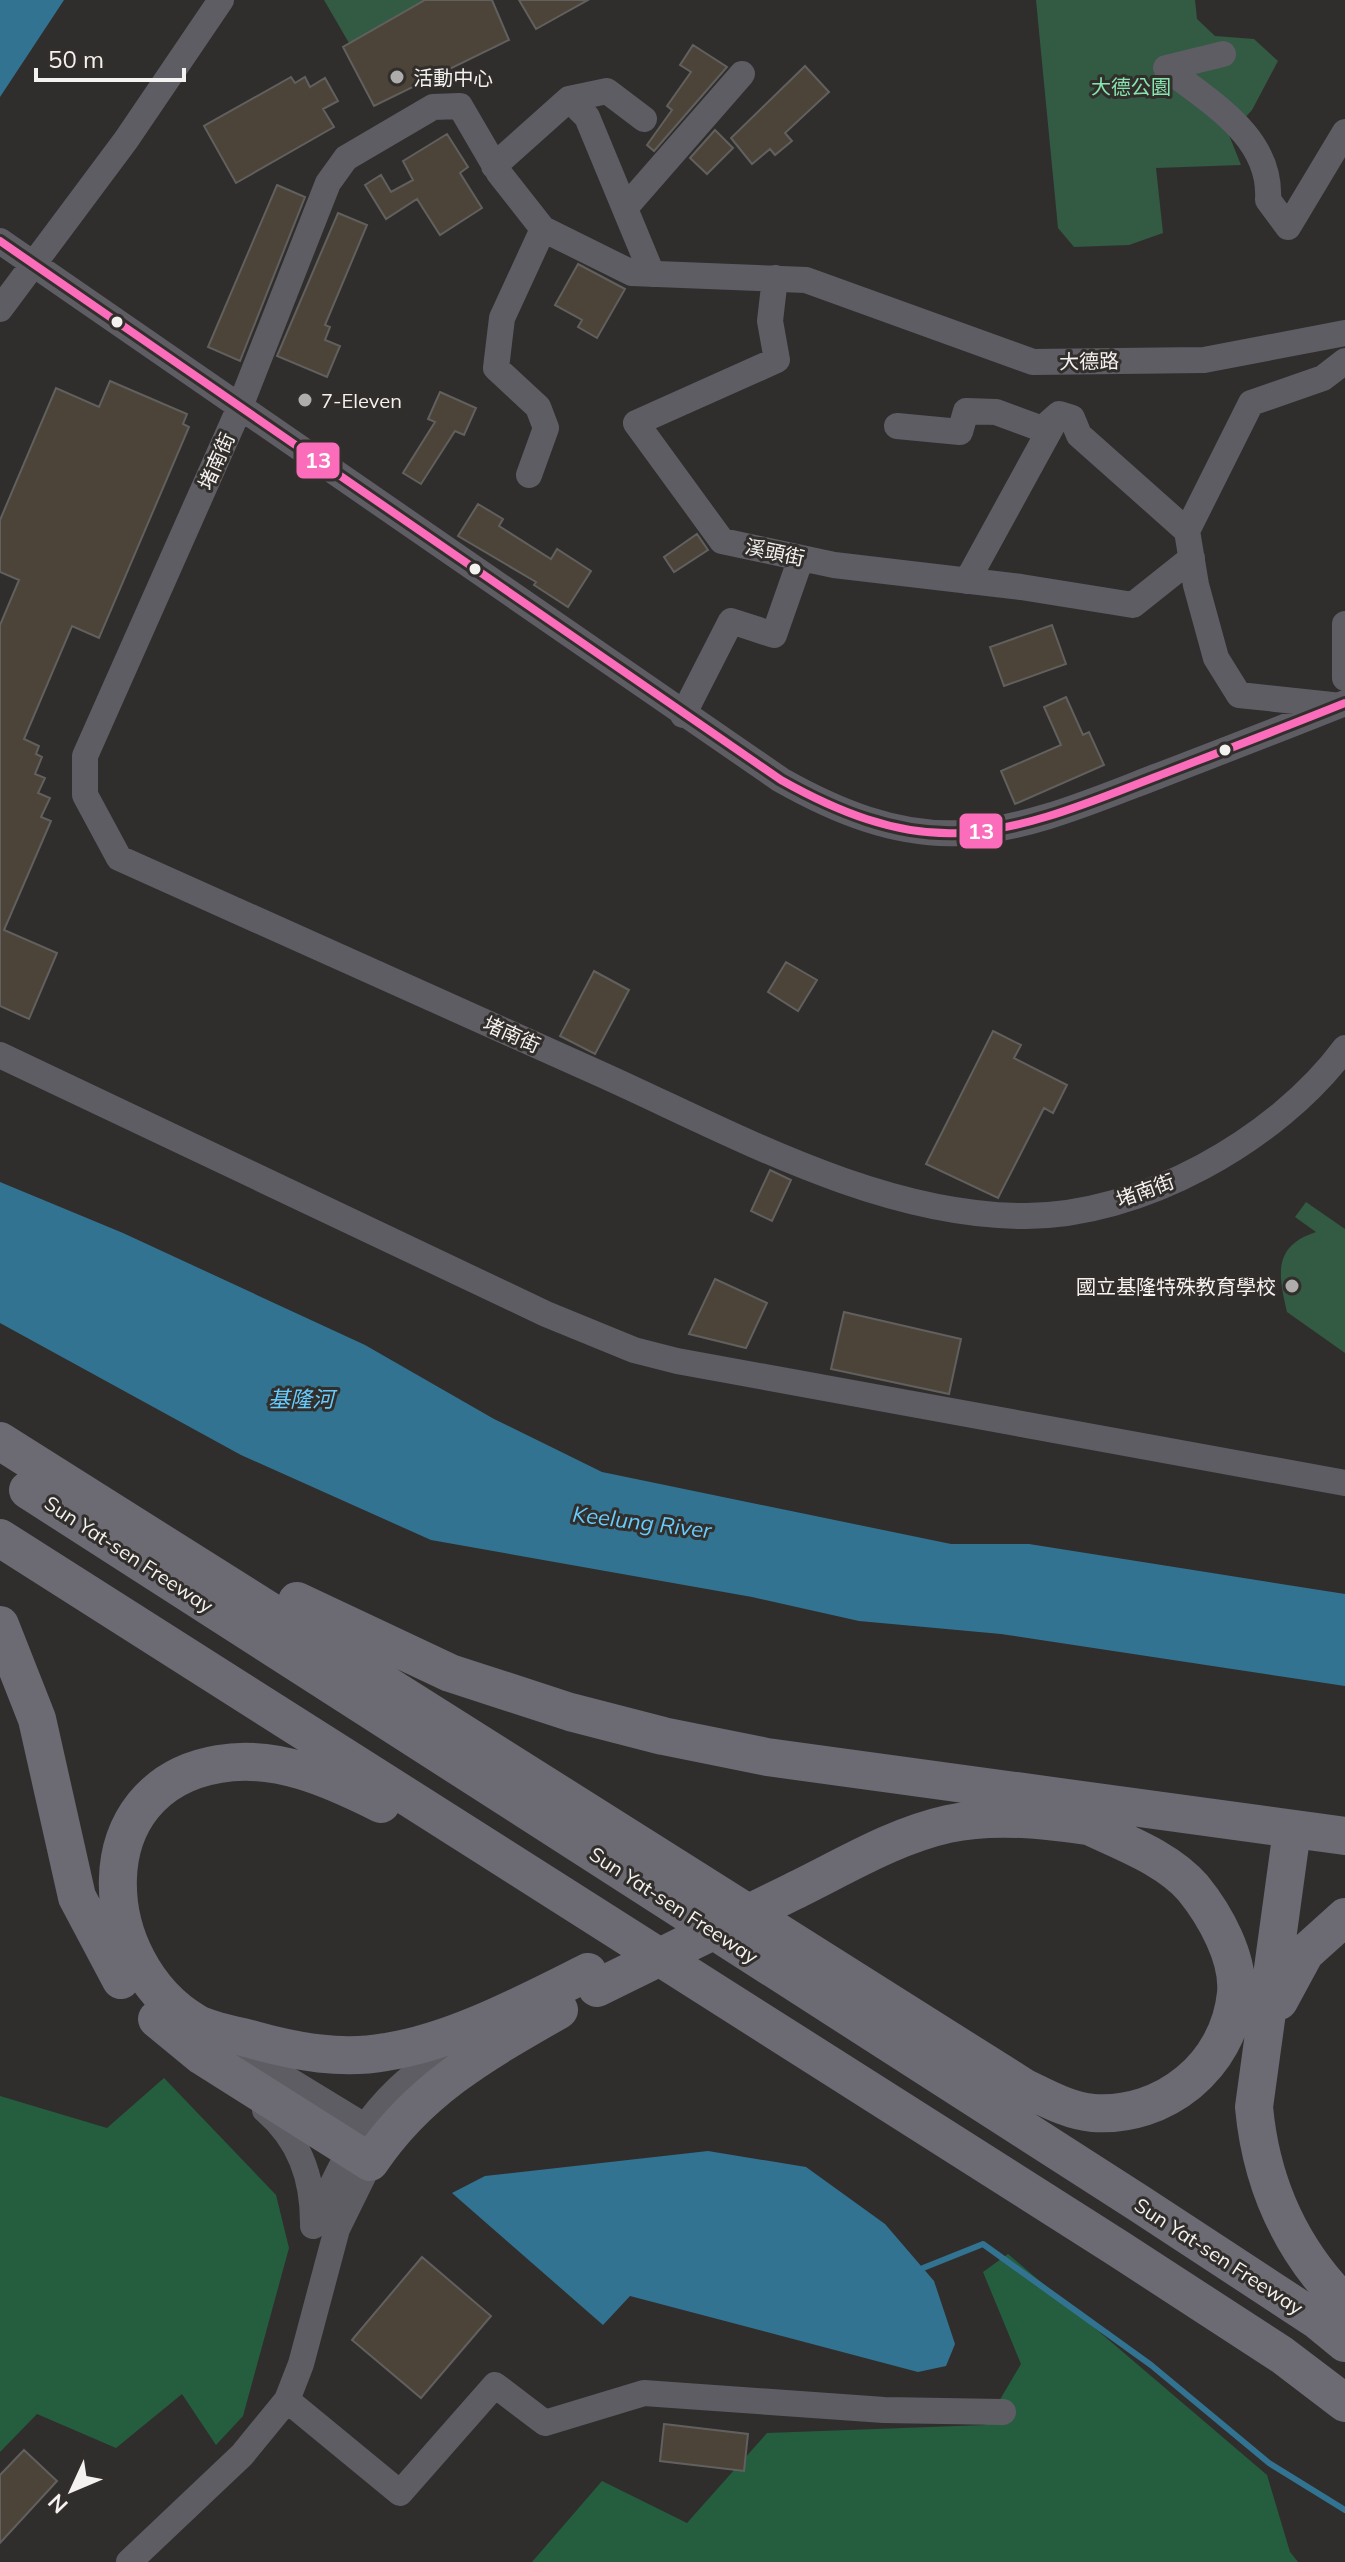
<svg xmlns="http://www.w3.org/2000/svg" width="1345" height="2562" viewBox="0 0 1345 2562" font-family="Mulish,'Noto Sans TC',sans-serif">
  <rect width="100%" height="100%" fill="#302e2c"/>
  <path fill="#335a43" d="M 324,0 L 425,0 L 349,43 Z
    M 1036,0 L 1195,0 L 1197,19 L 1215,36 L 1254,39 L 1278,61 L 1252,110 L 1229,135 L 1241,165 L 1156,168 L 1163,233 L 1129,245 L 1074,247 L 1058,228 Z
    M 1306,1202 L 1345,1229 L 1345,1353 L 1287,1312 C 1278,1274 1273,1246 1316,1232 L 1295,1217 Z"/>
  <path fill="#245e3f" d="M 164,2078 L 276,2195 L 289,2248 L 243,2416 L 216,2445 L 182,2394 L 116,2448 L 37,2414 L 0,2452 L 0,2096 L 107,2128 Z
    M 1008,2254 L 1267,2475 L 1290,2552 L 1298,2562 L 532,2562 L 602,2481 L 687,2523 L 767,2433 L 985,2425 L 1021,2364 L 983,2272 Z"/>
  <path fill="#337392" d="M 0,0 L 64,0 L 0,97 Z
    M 0,1182 L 123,1233 L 365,1345 L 494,1419 L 602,1472 L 951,1544 L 1029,1544 L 1345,1594 L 1345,1686 L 1001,1634 L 859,1621 L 752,1597 L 431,1540 L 241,1455 L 0,1323 Z
    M 708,2151 L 806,2167 L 885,2224 L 934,2281 L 955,2344 L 946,2366 L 918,2372 L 630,2296 L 603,2325 L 452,2193 L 485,2176 Z"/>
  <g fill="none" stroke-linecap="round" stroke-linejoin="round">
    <path stroke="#337392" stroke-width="6" d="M 923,2268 L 983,2244 L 1151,2365 L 1269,2463 L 1345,2510"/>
  </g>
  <path fill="#4c4439" stroke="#61605e" stroke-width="2" d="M 425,0 L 492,0 L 509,40 L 374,106 L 343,47 Z
    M 519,0 L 588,0 L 536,29 Z
    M 693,45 L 727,67 L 654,151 L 647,145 L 672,110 L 667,106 L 691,72 L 680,65 Z
    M 805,66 L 829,92 L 785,133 L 792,141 L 775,155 L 770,149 L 752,164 L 731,138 Z
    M 291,77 L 295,83 L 305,77 L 310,87 L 325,78 L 338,101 L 323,109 L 334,127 L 236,183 L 204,126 Z
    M 715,130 L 733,148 L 707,174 L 690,158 Z
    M 447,134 L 468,167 L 460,173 L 482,208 L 440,235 L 417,199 L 386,219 L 365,185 L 381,175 L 391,192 L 413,180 L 403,161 Z
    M 277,185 L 305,197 L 240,361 L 208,347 Z
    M 338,213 L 367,225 L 325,325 L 330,327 L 325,340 L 340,346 L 327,377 L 277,356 Z
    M 578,264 L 625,289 L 597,338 L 578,327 L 582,320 L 555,305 Z
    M 110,381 L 187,414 L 183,424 L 189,427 L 99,638 L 72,626 L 24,739 L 39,746 L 36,754 L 42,757 L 35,774 L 45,778 L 38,793 L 50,798 L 41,817 L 51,821 L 4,930 L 57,953 L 29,1019 L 0,1006 L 0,625 L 19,580 L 0,572 L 0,520 L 56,388 L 99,407 Z
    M 440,392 L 476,408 L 464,435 L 455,431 L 421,484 L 403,473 L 435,422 L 428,419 Z
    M 478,504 L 503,519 L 499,526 L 551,559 L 557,549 L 591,571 L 568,607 L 534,585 L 536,582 L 458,536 Z
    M 697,534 L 708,550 L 674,572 L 664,557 Z
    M 1052,625 L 1066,664 L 1004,686 L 990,647 Z
    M 1066,697 L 1083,735 L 1089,732 L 1104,765 L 1015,804 L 1001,771 L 1061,745 L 1044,707 Z
    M 786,962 L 817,980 L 798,1011 L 768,992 Z
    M 594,971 L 629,990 L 595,1054 L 560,1036 Z
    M 993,1031 L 1021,1045 L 1014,1058 L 1067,1085 L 1053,1113 L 1044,1108 L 998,1198 L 926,1164 Z
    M 770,1170 L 791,1180 L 772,1221 L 751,1211 Z
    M 715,1279 L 767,1303 L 746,1348 L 689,1334 Z
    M 844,1312 L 961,1339 L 949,1394 L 831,1369 Z
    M 422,2257 L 491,2316 L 421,2398 L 352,2340 Z
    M 664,2424 L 748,2434 L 744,2471 L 660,2461 Z
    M 24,2450 L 57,2481 L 0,2543 L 0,2475 Z"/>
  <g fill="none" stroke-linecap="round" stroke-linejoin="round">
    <path stroke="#5e5d64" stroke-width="26" d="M 1223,54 L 1166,68 C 1211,103 1272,137 1268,200 L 1288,227 L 1345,132
      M 569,99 L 587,117 L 652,274
      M 494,166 L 569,99 L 607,91 L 644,119
      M 625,208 L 742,74
      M 0,241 L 781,780 C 836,811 896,836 960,833 C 1027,830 1095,800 1158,776 C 1220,752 1283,728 1345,703
      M 775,278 L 770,321 L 777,360 L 636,423 L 722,541 L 834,565 L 1021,587 L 1133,605 L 1192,558
      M 0,309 L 126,140 L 221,0
      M 1345,333 L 1204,360 L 1033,362 L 806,280 L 632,273 L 543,229 L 499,173 L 460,106 L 433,107 L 346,158 L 328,183 L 239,409 L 85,756 L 85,795 L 119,858 C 278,930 437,1001 596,1072 C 728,1131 877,1216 1024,1216 C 1140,1217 1277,1140 1345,1048
      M 897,426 L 960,432 L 966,411 L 996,412 L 1042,429 L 1059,414 L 1072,418 L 1079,435 L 1187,531
      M 529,475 L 546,428 L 538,407 L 496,368 L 502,318 L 543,229
      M 967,581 L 1058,415
      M 1345,624 L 1345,678
      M 1332,705 L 1239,695 L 1216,658 L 1196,585 L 1187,531 L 1251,403 L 1323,378 L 1345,361
      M 683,715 L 731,621 L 774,635 L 801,558
      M 0,1055 L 546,1314 L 634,1350 L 677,1361 L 1345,1483
      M 228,2043 L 376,2133
      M 265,2110 C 300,2140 313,2178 313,2223
      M 313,2226 C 354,2137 375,2093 463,2041
      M 287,2400 L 400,2493 L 495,2385 L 545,2423 L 644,2393 L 884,2410 L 1003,2412
      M 129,2562 L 242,2455 L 287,2400 L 301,2364 L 337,2229 L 370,2162"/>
    <path stroke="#6c6b74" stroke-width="38" d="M 0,1441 L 1025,2088 C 1046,2098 1069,2111 1093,2113 C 1164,2118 1229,2066 1236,1993 C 1239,1958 1215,1915 1193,1888 C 1167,1858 1124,1843 1089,1826
      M 28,1490 L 1140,2204 L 1317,2320 L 1345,2343
      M 0,1538 L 1119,2249 L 1282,2355 L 1345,2403
      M 297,1601 L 450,1673 L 570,1712 L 663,1736 L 767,1757 L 1345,1836
      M 0,1625 L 37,1719 L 77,1897 L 121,1980
      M 381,1804 C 331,1779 276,1754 219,1764 C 82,1787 94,1963 196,2023 C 212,2032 237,2035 254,2040 C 297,2052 342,2060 386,2052 C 453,2042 528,2002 588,1972
      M 1292,1830 L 1254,2107 C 1261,2183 1290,2249 1345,2304
      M 796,1890 C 845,1866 894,1836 948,1824 C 998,1813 1056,1821 1107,1829
      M 1279,2001 L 1305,1953 L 1345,1917
      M 157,2019 L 202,2056 L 370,2162 C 419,2089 484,2053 559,2010"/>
    <path stroke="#6c6b74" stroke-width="38" d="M 597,1988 L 796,1890"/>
    <defs>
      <path id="bus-1" d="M 0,241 L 781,780 C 836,811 896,836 960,833 C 1027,830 1095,800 1158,776 C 1220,752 1283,728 1345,703"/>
    </defs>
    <use href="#bus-1" stroke="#312e2b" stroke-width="14"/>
    <use href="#bus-1" stroke="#fb6dba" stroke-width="8"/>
  </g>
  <g fill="#afadab" stroke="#312e2b" stroke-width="3">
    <circle cx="397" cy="77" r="8"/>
    <circle cx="305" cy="400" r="8"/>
    <circle cx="1292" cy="1286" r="8"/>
  </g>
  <g fill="#f4f2f0" stroke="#312e2b" stroke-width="3">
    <circle cx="117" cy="322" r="7"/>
    <circle cx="475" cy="569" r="7"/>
    <circle cx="1225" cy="750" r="7"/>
  </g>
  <g text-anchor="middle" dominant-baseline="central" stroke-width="6" stroke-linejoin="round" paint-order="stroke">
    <g font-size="20" fill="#f4f2f0" stroke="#312e2b" text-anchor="start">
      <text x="413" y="77">活動中心</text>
      <text x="321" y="400">7-Eleven</text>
      <text x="1276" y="1286" text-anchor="end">國立基隆特殊教育學校</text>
    </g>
    <g font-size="20" fill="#87e5af" stroke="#312e2b">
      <text x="1131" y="86">大德公園</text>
    </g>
    <g font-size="20" fill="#f4f2f0" stroke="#312e2b">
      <text transform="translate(1089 361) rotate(-1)">大德路</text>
      <text transform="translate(216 461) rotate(-66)">堵南街</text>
      <text transform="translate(775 552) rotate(12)">溪頭街</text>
      <text transform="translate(512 1034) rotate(24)">堵南街</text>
      <text transform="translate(1145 1190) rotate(-20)">堵南街</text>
      <text transform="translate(129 1554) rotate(33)">Sun Yat-sen Freeway</text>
      <text transform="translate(674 1905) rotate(33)">Sun Yat-sen Freeway</text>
      <text transform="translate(1219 2256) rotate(33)">Sun Yat-sen Freeway</text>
    </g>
    <g font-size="22" font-style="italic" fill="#66ccfe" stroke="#312e2b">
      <text x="301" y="1399">基隆河</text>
      <text transform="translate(642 1522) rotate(7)">Keelung River</text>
    </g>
  </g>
  <g stroke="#312e2b" stroke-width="3">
    <rect x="295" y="441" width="46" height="39" rx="8" fill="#fb6dba"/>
    <rect x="958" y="812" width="46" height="38" rx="8" fill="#fb6dba"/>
  </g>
  <g font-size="22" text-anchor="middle" font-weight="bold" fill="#fff">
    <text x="318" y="468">13</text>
    <text x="981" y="839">13</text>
  </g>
  <g transform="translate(72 2490) rotate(226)" stroke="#312e2b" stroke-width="6" paint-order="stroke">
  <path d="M0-6L14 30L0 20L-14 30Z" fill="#f4f2f0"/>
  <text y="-12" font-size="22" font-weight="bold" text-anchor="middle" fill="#f4f2f0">N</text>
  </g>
  <path d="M36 68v12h148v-12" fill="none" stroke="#f4f2f0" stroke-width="4"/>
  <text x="48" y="68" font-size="24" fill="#f4f2f0" stroke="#312e2b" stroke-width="6" paint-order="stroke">50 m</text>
</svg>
